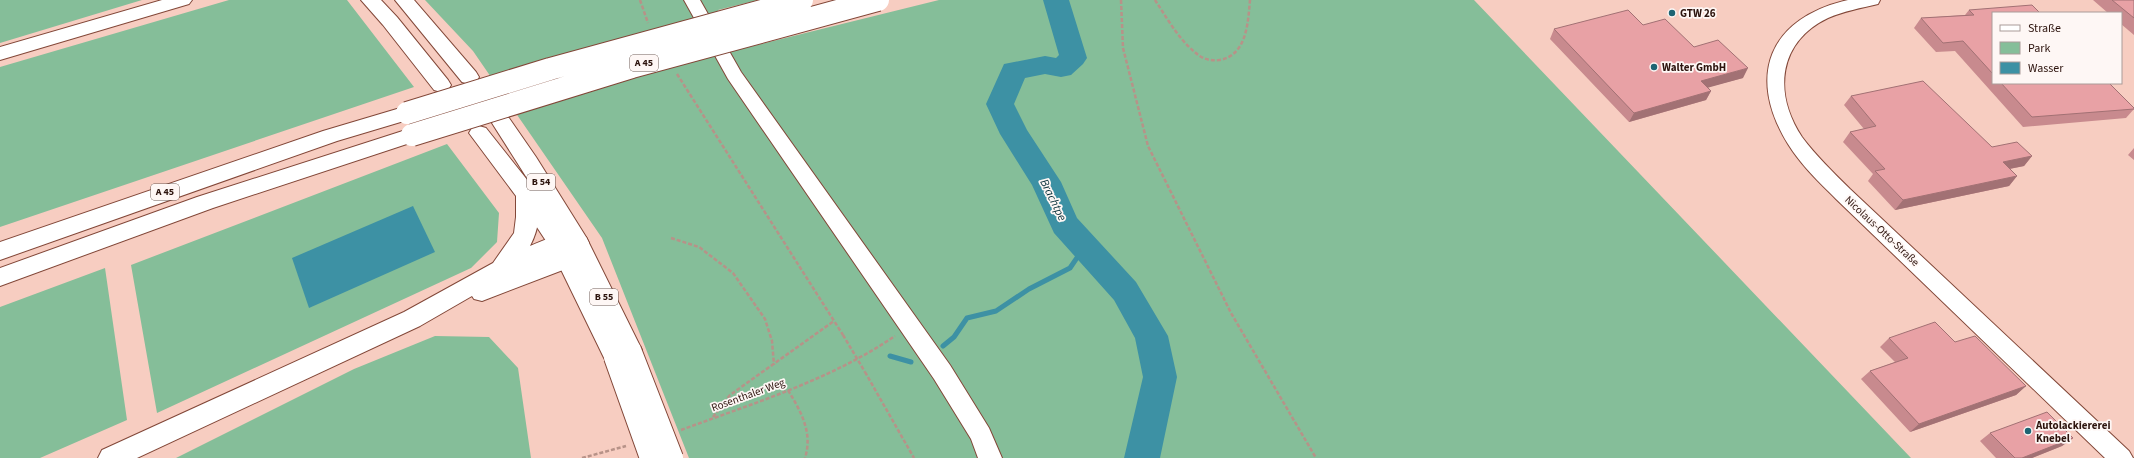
<svg xmlns="http://www.w3.org/2000/svg" width="2134" height="458" viewBox="0 0 2134 458" font-family="'Source Sans 3',sans-serif">
  <rect width="100%" height="100%" fill="#f7cdc1"/>
  <path fill="#85be99" d="M 0,0 L 142,0 L 0,43 Z
    M 229,0 L 347,0 L 414,87 L 0,227 L 0,67 Z
    M 425,0 L 758,0 L 718,10 L 745,48 L 939,0 L 1474,0 L 1911,458 L 689,458 L 602,238 L 473,51 Z
    M 447,144 L 499,213 L 497,242 L 471,268 L 157,413 L 131,265 Z
    M 105,268 L 127,420 L 40,458 L 0,458 L 0,307 Z
    M 435,336 L 489,337 L 518,368 L 531,458 L 176,458 L 354,369 Z"/>
  <path fill="#3d91a4" d="M 413,206 L 435,252 L 309,308 L 292,258 Z"/>
  <g fill="none" stroke-linecap="round" stroke-linejoin="round">
    <path stroke="#3d91a4" stroke-width="5" d="M 943,346 L 954,337 L 967,318 L 996,311 L 1029,289 L 1070,268 L 1085,246
      M 890,356 L 911,362"/>
    <path fill="#3d91a4" fill-rule="evenodd" d="M 1043,0 L 1069,0 L 1087,58 L 1083,64 L 1071,75 L 1061,77 L 1045,74 L 1025,78 L 1014,104 L 1027,130 L 1061,182 L 1077,218 L 1136,282 L 1168,336 L 1177,377 L 1160,458 L 1124,458 L 1143,377 L 1135,338 L 1114,300 L 1054,233 L 1032,185 L 1000,134 L 986,104 L 1004,64 L 1045,56 L 1056,58 L 1059,55 Z"/>
    <defs>
      <path id="minor" d="M 684,0 L 700,0 L 741,72 L 950,365 L 989,428 L 1002,458 L 978,458 L 971,439 L 934,379 L 728,79 Z
        M 1848,0 L 1880,0 L 1878,4 C 1861,8 1844,11 1828,18 C 1778,42 1773,93 1802,137 C 1816,156 1833,172 1850,189 L 2129,451 L 2133,458 L 2105,458 L 1836,199 C 1819,182 1801,165 1788,144 C 1746,76 1769,18 1848,0 Z"/>
      <path id="major" d="M 361,0 L 381,0 L 397,17 L 448,80 L 451,85 L 448,90 L 441,92 L 434,90 L 383,25 Z
        M 395,0 L 414,0 L 476,72 L 479,77 L 476,82 L 469,84 L 462,82 Z
        M 502,116 L 509,118 L 536,157 L 586,237 L 642,350 L 638,357 L 630,360 L 626,359 L 623,364 L 615,367 L 607,364 L 550,247 L 519,200 L 469,133 L 472,128 L 479,126 L 486,128 L 532,186 L 492,123 L 495,118 Z"/>
      <path id="highway" d="M 162,0 L 192,0 L 189,4 L 0,60 L 0,47 Z
        M 407,106 L 414,108 L 417,113 L 414,118 L 337,141 L 0,260 L 0,242 L 323,131 Z
        M 412,128 L 419,130 L 422,135 L 419,140 L 213,208 L 0,286 L 0,268 L 197,197 Z
        M 527,186 L 535,188 C 544,205 538,231 530,246 C 549,238 565,230 586,237 L 589,243 L 576,265 L 482,301 L 474,299 L 472,296 L 420,326 L 137,458 L 98,458 L 102,450 L 404,312 L 493,263 L 514,233 L 516,217 L 516,194 L 519,188 Z"/>
    </defs>
    <use href="#minor" stroke="#824738" stroke-width="2"/>
    <use href="#major" stroke="#824738" stroke-width="2"/>
    <use href="#highway" stroke="#824738" stroke-width="2"/>
    <path stroke="#b79288" stroke-width="2.5" stroke-dasharray="4 2" stroke-linecap="butt" d="M 640,0 L 648,23
      M 1121,0 L 1123,48 L 1148,146 L 1231,313 L 1316,458
      M 1155,0 C 1167,18 1179,40 1196,53 C 1202,59 1210,61 1219,60 C 1247,56 1248,22 1250,0
      M 677,74 L 843,335
      M 671,238 L 699,247 L 733,273 L 765,319 L 772,341 L 774,365
      M 865,372 L 914,458
      M 788,390 C 801,412 813,432 805,458
      M 713,417 L 730,395 L 834,321
      M 681,430 C 754,403 830,380 895,336
      M 582,458 L 626,446"/>
    <use href="#minor" fill="#fff" fill-rule="evenodd"/>
    <use href="#major" fill="#fff" fill-rule="evenodd"/>
    <use href="#highway" fill="#fff" fill-rule="evenodd"/>
    <defs>
      <path id="major-bridge" d="M 630,350 L 672,458
        M 615,357 L 651,458"/>
      <path id="highway-bridge" d="M 407,113 L 550,69 L 802,0
        M 412,135 L 632,67 L 878,0"/>
    </defs>
    <use href="#major-bridge" stroke="#824738" stroke-width="24" stroke-linecap="butt"/>
    <use href="#highway-bridge" stroke="#824738" stroke-width="24" stroke-linecap="butt"/>
    <path stroke="#b79288" stroke-width="2.5" stroke-dasharray="4 2" stroke-linecap="butt" d="M 843,335 L 865,372"/>
    <use href="#major-bridge" stroke="#fff" stroke-width="22"/>
    <use href="#highway-bridge" stroke="#fff" stroke-width="22"/>
  </g>
  <path fill="#c88a8e" d="M 2093,0 L 2134,0 L 2134,35 L 2121,24 L 2121,13 L 2108,13 Z
    M 1969,10 L 1993,13 L 1993,83 L 2109,83 L 2134,108 L 2134,109 L 2126,118 L 2023,127 L 1955,51 L 1936,52 L 1914,28 L 1921,18 L 1965,15 Z
    M 1643,25 L 1694,47 L 1743,78 L 1708,87 L 1711,91 L 1706,100 L 1629,122 L 1550,39 L 1554,29 Z
    M 1851,96 L 1992,147 L 2032,156 L 2024,166 L 2009,169 L 2017,176 L 2009,186 L 1895,210 L 1868,181 L 1873,174 L 1843,142 L 1850,132 L 1864,129 L 1844,105 Z
    M 2134,148 L 2134,160 L 2128,155 Z
    M 1889,338 L 1955,342 L 2026,386 L 2016,395 L 1910,432 L 1861,379 L 1870,371 L 1895,362 L 1880,347 Z
    M 1990,433 L 2073,438 L 2062,446 L 2032,458 L 1996,458 L 1980,441 Z"/>
  <path fill="#a27174" d="M 1748,68 L 1743,78 L 1696,91 L 1701,81 Z
    M 1711,91 L 1706,100 L 1629,122 L 1634,113 Z
    M 2032,156 L 2024,166 L 1994,172 L 2003,162 Z
    M 2017,176 L 2009,186 L 1895,210 L 1903,200 Z
    M 2026,386 L 2016,395 L 1910,432 L 1919,424 Z
    M 2073,438 L 2062,446 L 2032,458 L 2022,458 Z"/>
  <path fill="#e8a1a5" stroke="#a27174" d="M 2112,0 L 2134,0 L 2134,18 Z
    M 2032,5 L 2040,13 L 1993,13 L 1993,74 L 1963,41 L 1943,43 L 1921,18 L 1974,15 L 1969,10 Z
    M 1628,10 L 1643,25 L 1665,19 L 1694,47 L 1718,40 L 1748,68 L 1701,81 L 1711,91 L 1634,113 L 1554,29 Z
    M 1923,81 L 1992,147 L 2017,142 L 2032,156 L 2003,162 L 2017,176 L 1903,200 L 1875,171 L 1885,169 L 1850,132 L 1876,126 L 1851,96 Z
    M 2001,83 L 2109,83 L 2134,108 L 2134,109 L 2032,117 Z
    M 1935,322 L 1955,342 L 1975,336 L 2026,386 L 1919,424 L 1870,371 L 1908,358 L 1889,338 Z
    M 2047,412 L 2073,438 L 2022,458 L 2015,458 L 1990,433 Z"/>
  <g fill="#1d6473" stroke="#fef7f5" stroke-width="1.5">
    <circle cx="1672" cy="13" r="4"/>
    <circle cx="1654" cy="67" r="4"/>
    <circle cx="2028" cy="431" r="4"/>
  </g>
  <g text-anchor="middle" dominant-baseline="central" stroke-width="3.5" stroke-linejoin="round" paint-order="stroke">
    <g fill="#fef7f5" stroke="#6c5853" stroke-width="1">
      <rect x="630" y="55" width="28" height="16" rx="3"/>
      <rect x="527" y="174" width="28" height="16" rx="3"/>
      <rect x="151" y="184" width="28" height="16" rx="3"/>
      <rect x="590" y="289" width="28" height="16" rx="3"/>
    </g>
    <g font-size="10" font-weight="bold" fill="#2d140e">
      <text x="644" y="63">A 45</text>
      <text x="541" y="182">B 54</text>
      <text x="165" y="192">A 45</text>
      <text x="604" y="297">B 55</text>
    </g>
    <g font-size="11" font-weight="bold" fill="#2d140e" stroke="#fef7f5" text-anchor="start">
      <text x="1680" y="13">GTW 26</text>
      <text x="1662" y="67">Walter GmbH</text>
      <text x="2036" y="425">Autolackiererei<tspan x="2036" dy="13">Knebel</tspan></text>
    </g>
    <g font-size="11" fill="#2d140e" stroke="#fef7f5">
      <text transform="translate(1882 231) rotate(43)">Nicolaus-Otto-Straße</text>
      <text transform="translate(748 395) rotate(-20)">Rosenthaler Weg</text>
    </g>
    <g font-size="12" font-style="italic" fill="#062f38" stroke="#fef7f5">
      <text transform="translate(1053 200) rotate(64)">Brachtpe</text>
    </g>
  </g>
  <rect x="1992" y="12" width="130" height="72" fill="#fef7f5" stroke="#aa9c99"/>
  <rect x="2000" y="25" width="20" height="6" fill="#ffffff" stroke="#aa9c99"/>
  <text x="2028" y="32" font-size="12" fill="#2d140e">Straße</text>
  <rect x="2000" y="42" width="20" height="12" fill="#85be99" stroke="#aa9c99"/>
  <text x="2028" y="52" font-size="12" fill="#2d140e">Park</text>
  <rect x="2000" y="62" width="20" height="12" fill="#3d91a4" stroke="#aa9c99"/>
  <text x="2028" y="72" font-size="12" fill="#2d140e">Wasser</text>
</svg>
